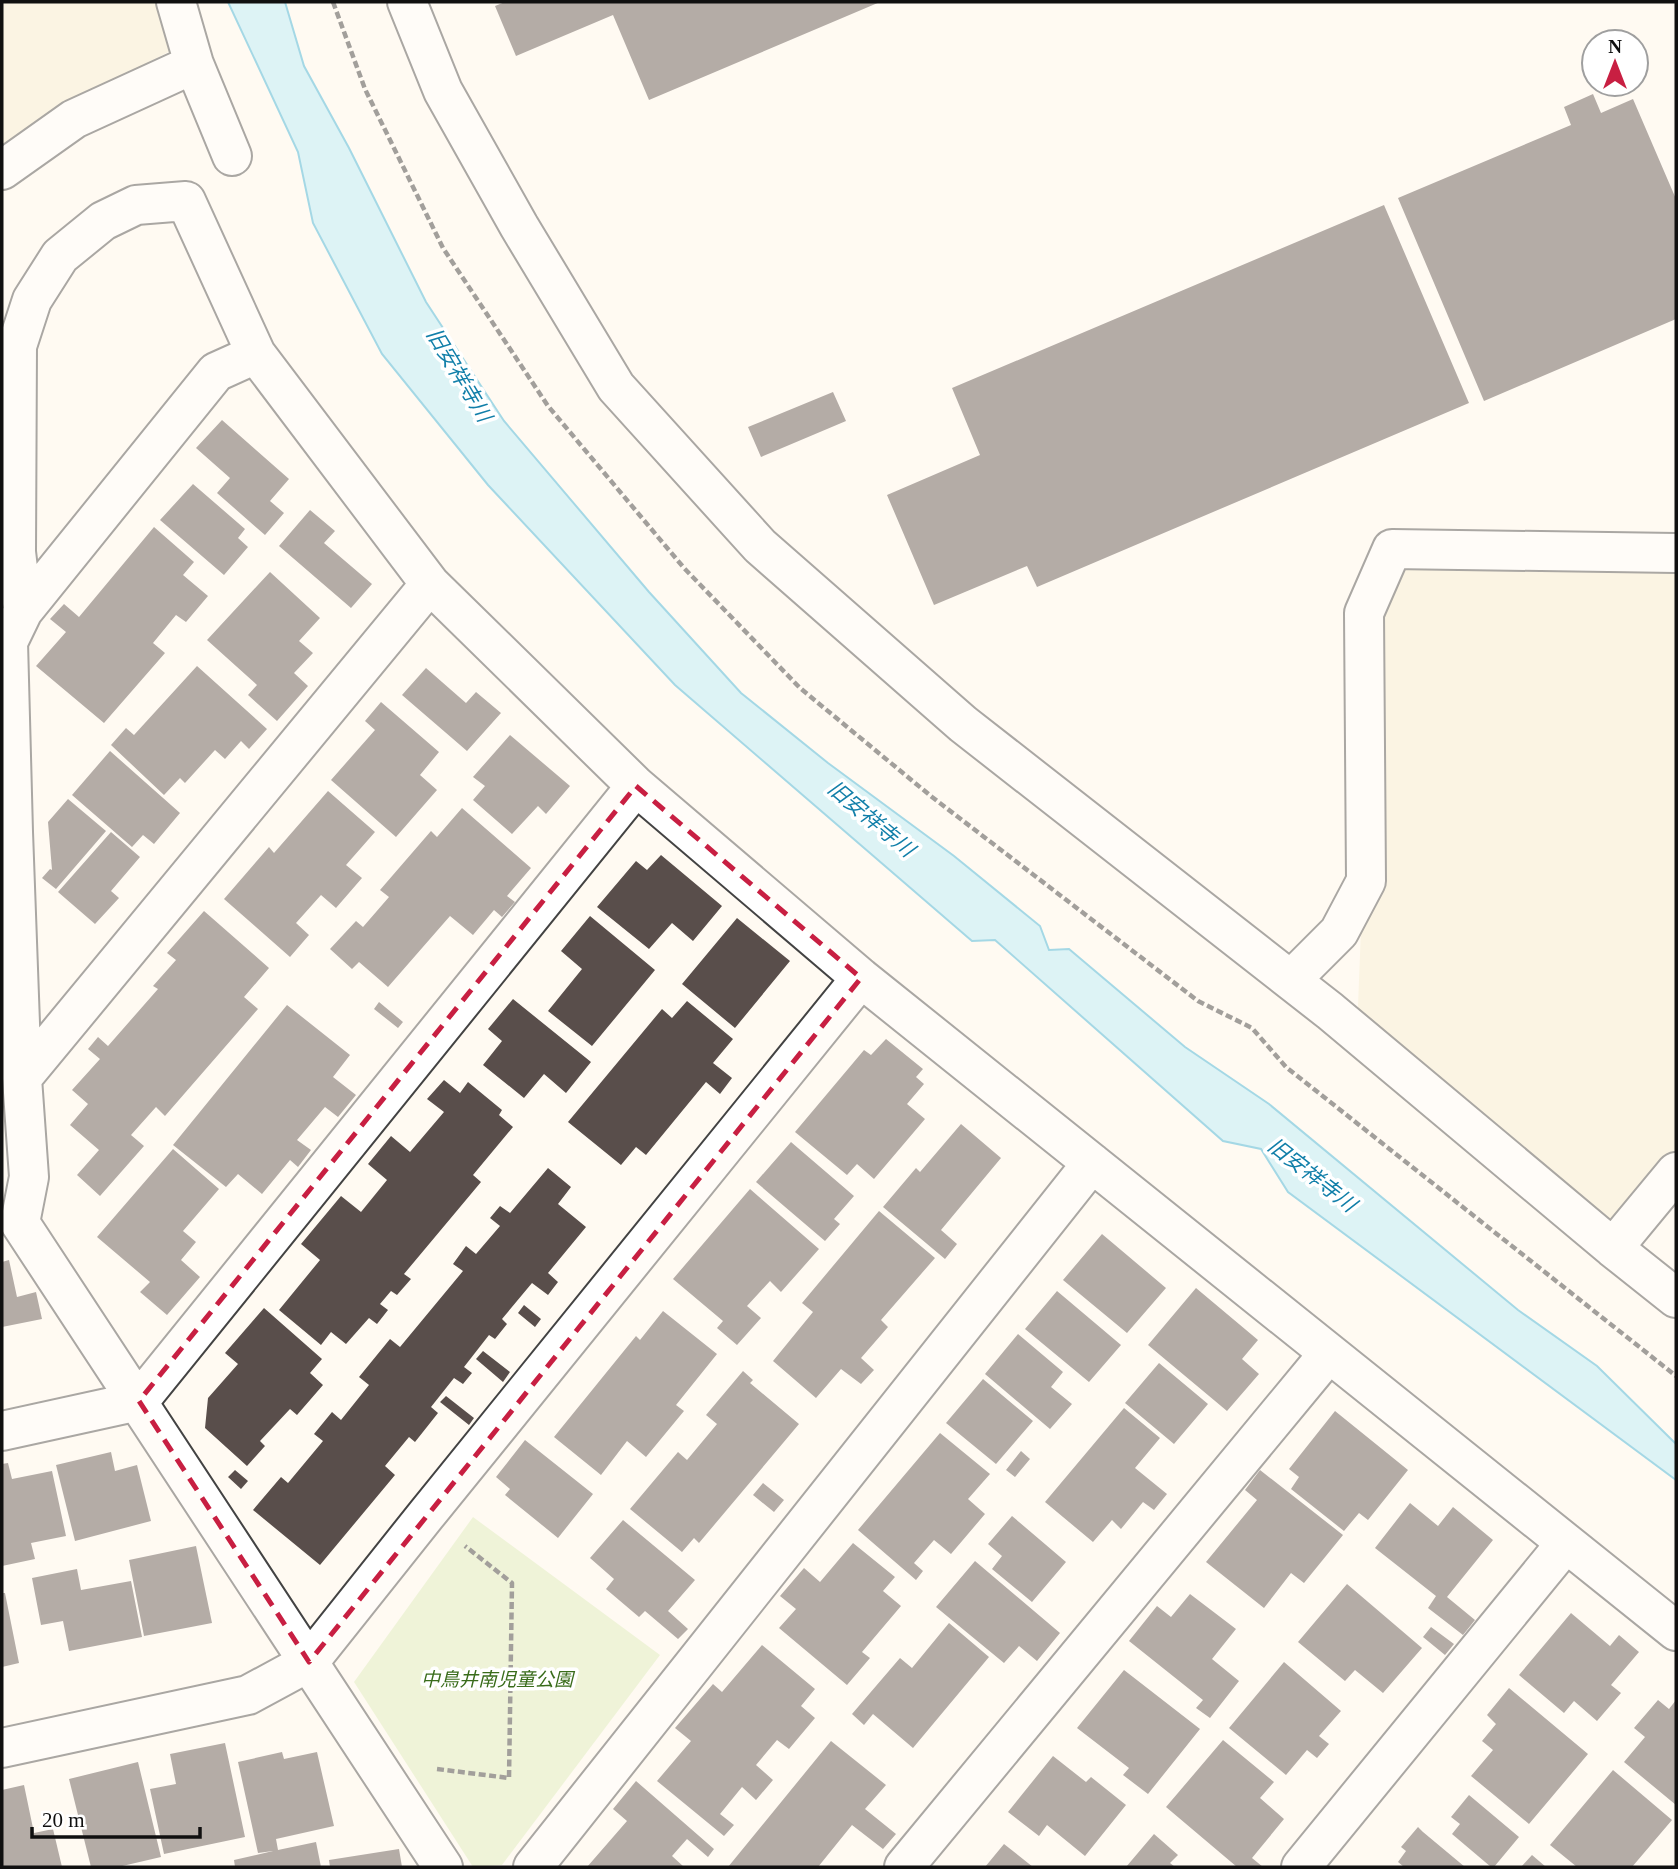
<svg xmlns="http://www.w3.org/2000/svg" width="1678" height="1869" viewBox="0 0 1678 1869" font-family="'Times New Roman','Noto Sans JP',serif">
  <rect width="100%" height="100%" fill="#fffaf2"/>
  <path fill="#f7eed0" d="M 2,2 L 160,2 L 174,49 L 65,106 L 2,150 Z
    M 1392,549 L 1676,553 L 1676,1173 L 1613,1248 L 1357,1031 L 1365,828 L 1364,613 Z"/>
  <path fill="#dcecb9" d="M 473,1517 L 660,1655 L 502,1865 L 473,1867 L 354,1682 Z"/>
  <path fill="#b4eaf9" stroke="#37afd5" stroke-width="2" d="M 228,2 L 285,2 L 304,66 L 349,148 L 426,302 L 504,421 L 649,592 L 741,693 L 828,763 L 954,856 L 1040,926 L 1049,950 L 1069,949 L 1185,1047 L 1269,1104 L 1518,1310 L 1597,1366 L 1676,1444 L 1676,1480 L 1288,1192 L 1261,1149 L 1223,1141 L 995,940 L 972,941 L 675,685 L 488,485 L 382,354 L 313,223 L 298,152 Z"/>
  <path fill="#594e4b" d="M 505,2 L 880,2 L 649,100 L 613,15 L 516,56 L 495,6 Z
    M 1593,94 L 1601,113 L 1633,99 L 1676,199 L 1676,319 L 1484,401 L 1398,198 L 1571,125 L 1564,107 Z
    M 1384,205 L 1469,403 L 1037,587 L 1027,566 L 934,605 L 887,495 L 980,455 L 952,388 Z
    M 833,392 L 846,421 L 761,457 L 748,427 Z
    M 222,420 L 289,479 L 270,501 L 284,513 L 265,535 L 217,493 L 230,478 L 196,448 Z
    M 193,484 L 245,529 L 238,538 L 248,547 L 224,575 L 160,520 Z
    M 310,510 L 335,531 L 324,543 L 372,584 L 351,608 L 279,546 Z
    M 154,527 L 194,562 L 183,575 L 208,596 L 186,622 L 176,615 L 153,643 L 165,653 L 104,723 L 36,666 L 66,632 L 50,619 L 64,604 L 79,617 Z
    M 270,572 L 320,618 L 299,641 L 313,653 L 294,673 L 308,686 L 277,721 L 248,695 L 257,685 L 207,640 Z
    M 197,666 L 267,729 L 249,749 L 241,741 L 225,759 L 215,750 L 185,783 L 180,778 L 164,795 L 111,745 L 126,728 L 134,735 Z
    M 426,668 L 466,703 L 476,692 L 501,713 L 467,751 L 402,695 Z
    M 381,702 L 439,752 L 420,775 L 437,790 L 396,837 L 331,780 L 375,730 L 365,721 Z
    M 510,735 L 570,786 L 546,814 L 538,806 L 512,834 L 473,800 L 485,786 L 473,777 Z
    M 110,751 L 180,813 L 154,844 L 143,835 L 132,847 L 72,795 Z
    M 328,791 L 375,832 L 346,865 L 362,878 L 336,908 L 321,895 L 296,923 L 309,935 L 290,957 L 224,899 L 269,847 L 274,853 Z
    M 68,799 L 106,831 L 56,889 L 42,878 L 50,869 L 52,870 L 48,822 Z
    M 462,808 L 531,868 L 507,896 L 515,902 L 502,917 L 494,910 L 473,935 L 450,916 L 388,987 L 359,962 L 352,969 L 330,949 L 356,921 L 363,927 L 389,897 L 380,890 L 431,831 L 437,837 Z
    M 111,832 L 140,857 L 111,891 L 119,898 L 95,924 L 58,892 Z
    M 661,855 L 722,906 L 693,941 L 672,923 L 649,949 L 597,907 L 636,861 L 647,870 Z
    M 204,911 L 269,968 L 244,997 L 258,1009 L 165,1116 L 156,1107 L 131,1135 L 144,1146 L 100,1196 L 77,1175 L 99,1150 L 70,1125 L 88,1104 L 72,1090 L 100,1059 L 88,1049 L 98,1037 L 108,1046 L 158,989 L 153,986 L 176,960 L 167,953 Z
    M 590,916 L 655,970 L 592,1046 L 548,1011 L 582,969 L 561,951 Z
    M 737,918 L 790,961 L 735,1028 L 682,984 Z
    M 513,999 L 591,1062 L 566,1093 L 544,1074 L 524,1098 L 483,1065 L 502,1041 L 488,1029 Z
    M 687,1001 L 733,1039 L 713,1063 L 732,1078 L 720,1094 L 706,1082 L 646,1155 L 636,1147 L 621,1165 L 568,1122 L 662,1009 L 672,1018 Z
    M 379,1002 L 403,1022 L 398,1028 L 374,1009 Z
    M 287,1005 L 350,1055 L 333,1077 L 356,1095 L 338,1117 L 325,1107 L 297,1140 L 311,1150 L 298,1167 L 290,1160 L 262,1194 L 238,1174 L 226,1187 L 173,1145 Z
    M 886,1039 L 923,1069 L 916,1077 L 924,1084 L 907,1104 L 925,1119 L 874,1179 L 857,1164 L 847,1175 L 795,1132 L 864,1050 L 871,1055 Z
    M 444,1080 L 460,1093 L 468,1082 L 502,1110 L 499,1115 L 513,1127 L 473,1175 L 481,1182 L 404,1274 L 411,1279 L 397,1295 L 391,1291 L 380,1304 L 388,1310 L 377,1324 L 369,1318 L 346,1344 L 331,1332 L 321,1345 L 279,1310 L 320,1260 L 301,1244 L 341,1196 L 361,1212 L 387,1180 L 368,1164 L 391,1136 L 410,1152 L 444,1112 L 427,1099 Z
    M 961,1124 L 1001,1158 L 941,1230 L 957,1244 L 945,1259 L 883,1207 L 916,1168 L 920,1172 Z
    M 791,1142 L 854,1196 L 834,1219 L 840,1224 L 825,1241 L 756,1182 Z
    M 173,1149 L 219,1189 L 183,1231 L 196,1242 L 181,1260 L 200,1277 L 167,1315 L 140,1292 L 150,1282 L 97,1237 Z
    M 548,1168 L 571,1187 L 558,1204 L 586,1227 L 548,1273 L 558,1282 L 548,1295 L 532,1283 L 502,1319 L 507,1324 L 495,1339 L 489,1335 L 464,1367 L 472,1373 L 463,1384 L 454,1378 L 431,1407 L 438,1413 L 415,1442 L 409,1437 L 385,1466 L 395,1475 L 320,1565 L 253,1510 L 281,1477 L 288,1483 L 323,1441 L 314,1434 L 332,1412 L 341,1420 L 369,1385 L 359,1377 L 390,1339 L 400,1347 L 463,1271 L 453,1264 L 466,1246 L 476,1254 L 500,1226 L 490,1218 L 500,1206 L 510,1213 Z
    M 750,1189 L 819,1249 L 781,1292 L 770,1281 L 747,1306 L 761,1318 L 737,1345 L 717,1328 L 723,1321 L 673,1279 Z
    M 879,1211 L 935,1258 L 881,1320 L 888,1327 L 861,1358 L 874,1370 L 861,1384 L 841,1369 L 816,1398 L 773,1361 L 813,1312 L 802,1303 Z
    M 1102,1234 L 1166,1288 L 1127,1333 L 1063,1280 Z
    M 9,1260 L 17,1297 L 36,1292 L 42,1319 L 2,1327 L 2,1262 Z
    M 1196,1288 L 1258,1340 L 1242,1359 L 1259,1374 L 1227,1411 L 1148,1345 Z
    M 1057,1291 L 1121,1345 L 1089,1382 L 1025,1329 Z
    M 524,1305 L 541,1319 L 535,1327 L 518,1313 Z
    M 264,1308 L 322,1359 L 310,1373 L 323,1385 L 297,1415 L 290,1409 L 260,1441 L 265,1446 L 247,1466 L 205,1428 L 208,1398 L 238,1364 L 225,1353 Z
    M 663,1311 L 717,1354 L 676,1405 L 684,1411 L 646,1457 L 627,1441 L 601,1475 L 554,1437 L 636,1336 L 640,1340 Z
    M 1018,1334 L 1063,1372 L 1051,1387 L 1072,1404 L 1050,1429 L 985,1374 Z
    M 483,1351 L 510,1372 L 503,1382 L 476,1359 Z
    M 1159,1363 L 1208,1404 L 1174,1444 L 1125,1403 Z
    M 743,1371 L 753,1380 L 750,1383 L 799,1424 L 699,1543 L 694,1538 L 682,1552 L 630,1509 L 678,1452 L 687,1460 L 717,1424 L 706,1415 Z
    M 983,1379 L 1033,1421 L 996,1464 L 946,1423 Z
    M 446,1396 L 474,1418 L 469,1425 L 440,1402 Z
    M 1124,1408 L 1160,1438 L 1135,1468 L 1167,1494 L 1154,1510 L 1143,1502 L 1121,1529 L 1112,1520 L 1093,1542 L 1045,1502 Z
    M 1335,1411 L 1408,1470 L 1368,1520 L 1359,1513 L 1344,1531 L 1291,1489 L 1299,1477 L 1289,1469 Z
    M 940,1433 L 990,1474 L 968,1499 L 985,1514 L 951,1554 L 934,1540 L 914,1563 L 923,1571 L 916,1580 L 858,1530 Z
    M 525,1440 L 593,1494 L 558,1538 L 505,1495 L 510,1489 L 496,1477 Z
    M 1021,1451 L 1030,1459 L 1015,1477 L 1006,1470 Z
    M 111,1452 L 115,1471 L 137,1465 L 151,1521 L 75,1541 L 56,1465 Z
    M 8,1463 L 12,1479 L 52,1471 L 66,1536 L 31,1543 L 35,1559 L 2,1566 L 2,1464 Z
    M 235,1470 L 248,1481 L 241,1489 L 228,1477 Z
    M 1260,1470 L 1343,1535 L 1304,1583 L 1291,1573 L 1264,1608 L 1206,1562 L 1257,1500 L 1245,1490 Z
    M 763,1483 L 784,1500 L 774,1512 L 753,1495 Z
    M 1410,1503 L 1438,1526 L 1453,1507 L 1493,1540 L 1447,1597 L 1475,1620 L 1463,1635 L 1428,1608 L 1436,1596 L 1375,1548 Z
    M 1012,1516 L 1066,1562 L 1032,1602 L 992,1569 L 1002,1556 L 988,1544 Z
    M 623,1520 L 695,1580 L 668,1611 L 688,1629 L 678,1639 L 645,1611 L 639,1617 L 606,1589 L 614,1579 L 590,1558 Z
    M 853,1543 L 895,1577 L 883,1591 L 901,1606 L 862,1652 L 870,1658 L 847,1685 L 779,1628 L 796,1609 L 780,1596 L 804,1568 L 820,1582 Z
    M 196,1546 L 212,1623 L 144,1636 L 129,1560 Z
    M 975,1561 L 1060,1633 L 1037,1661 L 1019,1646 L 1004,1663 L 936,1607 Z
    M 77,1569 L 81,1590 L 131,1581 L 142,1637 L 69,1651 L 63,1621 L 41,1625 L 32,1578 Z
    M 1347,1584 L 1422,1648 L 1383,1693 L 1355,1670 L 1345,1681 L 1298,1642 Z
    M 2,1593 L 5,1593 L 19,1663 L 2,1667 Z
    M 1190,1594 L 1236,1629 L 1212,1659 L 1239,1681 L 1210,1718 L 1196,1708 L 1203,1700 L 1129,1641 L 1157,1606 L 1171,1617 Z
    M 1571,1613 L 1610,1646 L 1619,1635 L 1639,1652 L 1611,1685 L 1621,1693 L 1597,1721 L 1574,1701 L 1564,1713 L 1519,1675 Z
    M 949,1623 L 989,1657 L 913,1748 L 873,1714 L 864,1725 L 852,1714 L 900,1658 L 912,1668 Z
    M 1431,1627 L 1454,1644 L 1445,1655 L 1423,1637 Z
    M 762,1645 L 815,1689 L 801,1706 L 815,1718 L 789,1749 L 777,1740 L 756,1765 L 773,1780 L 756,1800 L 742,1787 L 720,1814 L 734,1825 L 724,1836 L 657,1781 L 691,1741 L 675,1728 L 713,1684 L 722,1692 Z
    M 1284,1662 L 1341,1711 L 1319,1736 L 1329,1744 L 1317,1758 L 1307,1750 L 1286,1775 L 1229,1728 Z
    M 1124,1670 L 1200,1729 L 1148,1794 L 1123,1775 L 1129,1768 L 1077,1728 Z
    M 1509,1688 L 1588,1754 L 1529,1824 L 1471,1776 L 1493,1750 L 1482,1741 L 1496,1724 L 1487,1715 Z
    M 1658,1700 L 1669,1709 L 1676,1700 L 1676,1805 L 1624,1762 L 1645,1737 L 1634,1728 Z
    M 1223,1740 L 1274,1782 L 1260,1798 L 1284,1819 L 1252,1858 L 1263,1867 L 1237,1867 L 1166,1807 Z
    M 831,1741 L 886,1785 L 865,1809 L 896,1834 L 883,1849 L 852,1825 L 818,1867 L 728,1867 Z
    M 225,1743 L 245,1837 L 164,1854 L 150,1789 L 176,1784 L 170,1754 Z
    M 282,1752 L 284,1759 L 317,1752 L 334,1826 L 276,1839 L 278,1850 L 316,1842 L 321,1867 L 235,1867 L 234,1860 L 273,1851 L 258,1853 L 238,1762 Z
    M 1053,1756 L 1086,1782 L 1091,1777 L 1126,1805 L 1085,1856 L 1047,1825 L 1039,1836 L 1008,1812 Z
    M 138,1762 L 161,1857 L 118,1867 L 91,1867 L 69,1779 Z
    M 1613,1770 L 1672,1820 L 1632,1867 L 1577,1867 L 1550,1845 Z
    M 636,1781 L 714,1849 L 708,1857 L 687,1839 L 672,1856 L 684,1867 L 587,1867 L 627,1821 L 613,1809 Z
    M 24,1785 L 34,1833 L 53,1829 L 62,1867 L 2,1867 L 2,1790 Z
    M 1469,1795 L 1519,1837 L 1494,1867 L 1491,1867 L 1452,1834 L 1460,1824 L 1451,1817 Z
    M 1418,1827 L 1423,1832 L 1465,1867 L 1404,1867 L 1398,1862 L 1406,1851 L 1401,1847 Z
    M 1154,1834 L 1178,1855 L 1170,1863 L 1175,1867 L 1126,1867 Z
    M 1004,1844 L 1033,1867 L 985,1867 Z
    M 399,1849 L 402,1867 L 330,1867 L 329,1860 Z
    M 1532,1855 L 1546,1867 L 1521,1867 Z"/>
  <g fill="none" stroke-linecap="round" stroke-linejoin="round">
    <defs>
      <path id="street" d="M 176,2 L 194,64 L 232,156
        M 407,2 L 443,91 L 519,226 L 616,387 L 760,546 L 963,724 L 1330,1011 L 1613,1248 L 1676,1298
        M 2,170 L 74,119 L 194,64
        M 256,354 L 216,372 L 23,611 L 8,642 L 13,832 L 22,1078 L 29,1177 L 20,1223 L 443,1867
        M 23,611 L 16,552 L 17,346 L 32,300 L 60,256 L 103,221 L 136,205 L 186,201 L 256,354 L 430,584 L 636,786 L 861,978 L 1676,1631
        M 1291,980 L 1339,932 L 1366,881 L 1364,613 L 1392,549 L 1676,553
        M 22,1078 L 430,584
        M 1613,1248 L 1676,1172
        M 2,1431 L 139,1401 L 636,786
        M 2,1748 L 248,1695 L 309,1662 L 426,1515 L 861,978
        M 533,1867 L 1092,1163
        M 904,1867 L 1329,1353
        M 1301,1867 L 1566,1543"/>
    </defs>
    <use href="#street" stroke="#434343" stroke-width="42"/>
    <path stroke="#323232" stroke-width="4.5" stroke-dasharray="7 3.5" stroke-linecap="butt" d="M 333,2 L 365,89 L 443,248 L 548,406 L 684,568 L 800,688 L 932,797 L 1198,1001 L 1252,1028 L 1286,1067 L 1676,1376
      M 437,1769 L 509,1778 L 512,1583 L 465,1546"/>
    <use href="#street" stroke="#fff" stroke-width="38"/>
  </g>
  <path d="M0 0H1678V1869H0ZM 636,786 L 861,978 L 309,1662 L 139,1401 Z" fill="#fffaf2" fill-opacity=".55" fill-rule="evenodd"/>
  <path fill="none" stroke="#c81f42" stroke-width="5" stroke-dasharray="14 9" stroke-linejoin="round" d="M 636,786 L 861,978 L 309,1662 L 139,1401 Z"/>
  <g text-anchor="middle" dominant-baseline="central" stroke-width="7" stroke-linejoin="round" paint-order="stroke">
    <g font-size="19" font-style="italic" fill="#396c1b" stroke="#fff">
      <text x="497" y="1679">中鳥井南児童公園</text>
    </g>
    <g font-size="21" font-style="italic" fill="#117fa9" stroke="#fff">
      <text transform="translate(459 375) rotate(59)">旧安祥寺川</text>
      <text transform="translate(871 819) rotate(40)">旧安祥寺川</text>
      <text transform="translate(1312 1175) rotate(38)">旧安祥寺川</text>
    </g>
  </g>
  <rect width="1678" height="1869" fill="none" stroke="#101010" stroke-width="7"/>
  <g transform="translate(1615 63)"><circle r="33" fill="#ffffff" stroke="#9f9f9f" stroke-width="2"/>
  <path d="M0-5L12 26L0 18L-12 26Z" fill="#c81f42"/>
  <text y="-10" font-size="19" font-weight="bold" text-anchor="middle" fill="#101010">N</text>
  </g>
  <path d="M32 1827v10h168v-10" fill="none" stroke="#101010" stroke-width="3.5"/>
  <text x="42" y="1827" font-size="21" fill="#101010" stroke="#ffffff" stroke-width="5" paint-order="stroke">20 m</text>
</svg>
